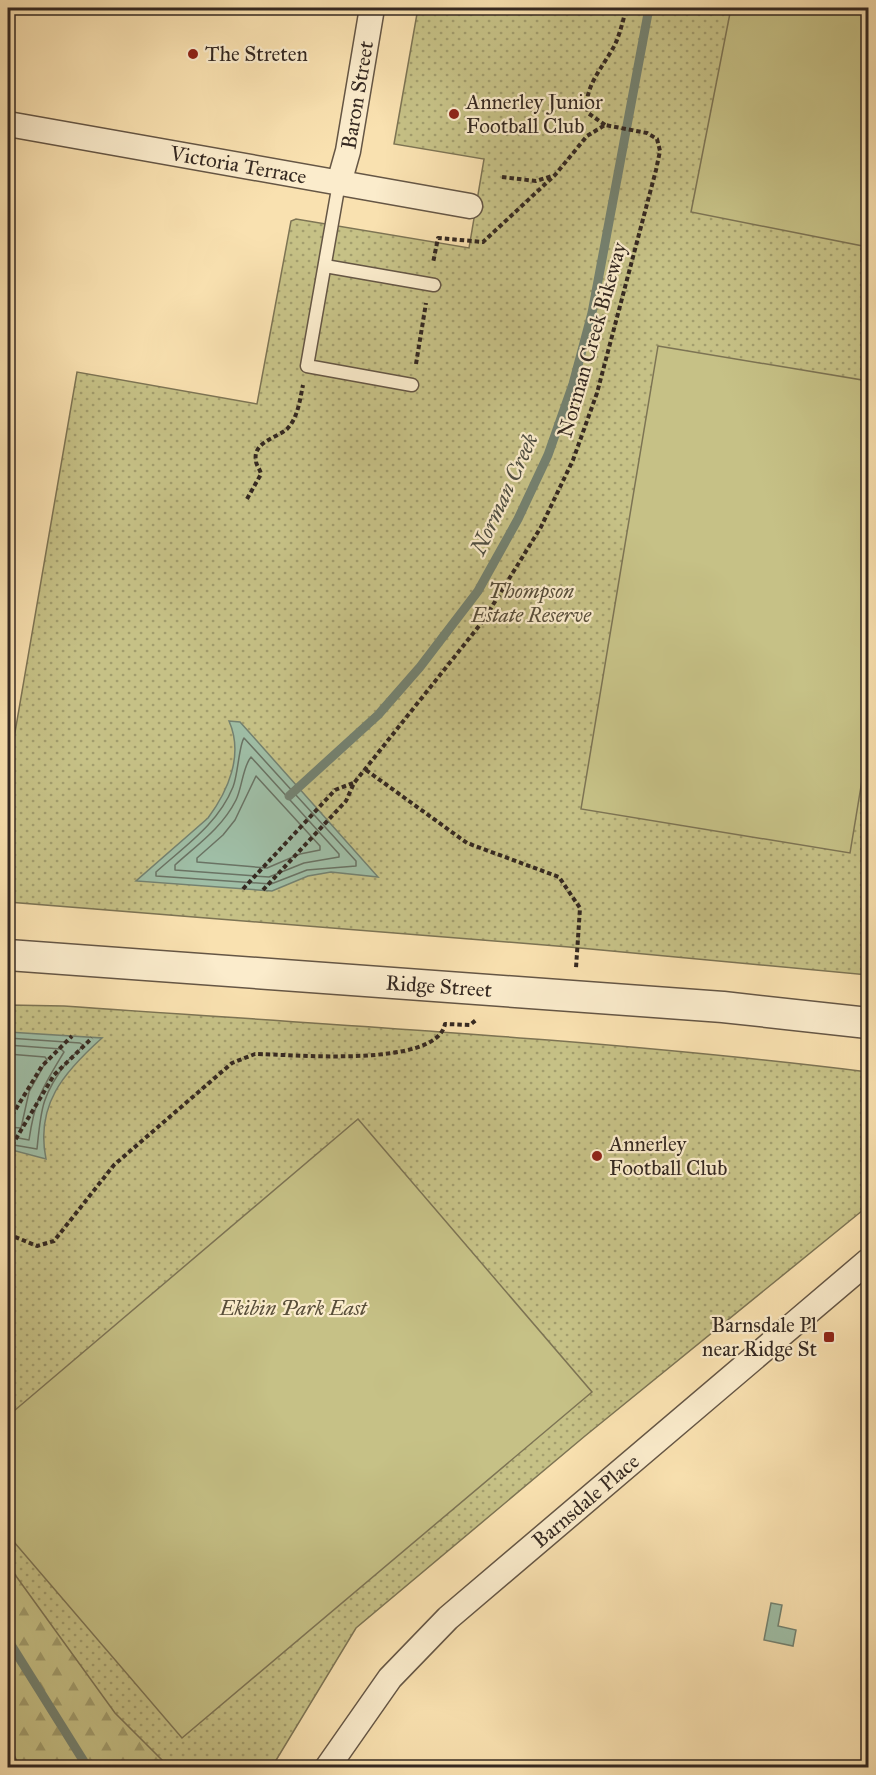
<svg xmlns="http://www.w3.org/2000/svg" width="876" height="1775" viewBox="0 0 876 1775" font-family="'IM FELL Great Primer',serif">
  <defs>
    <pattern id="grass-dots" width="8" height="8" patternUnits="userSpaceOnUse" patternTransform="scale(1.5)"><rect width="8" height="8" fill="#c6c186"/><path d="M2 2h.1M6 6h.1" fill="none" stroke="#a29d6d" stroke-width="1.8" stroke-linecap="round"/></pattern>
    <pattern id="forest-firs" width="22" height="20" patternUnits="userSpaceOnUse" patternTransform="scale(1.5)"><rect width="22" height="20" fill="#c6c186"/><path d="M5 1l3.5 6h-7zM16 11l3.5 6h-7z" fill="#a29d6d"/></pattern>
  </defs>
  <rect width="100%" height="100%" fill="#f9e1b0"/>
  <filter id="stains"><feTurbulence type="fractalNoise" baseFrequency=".00333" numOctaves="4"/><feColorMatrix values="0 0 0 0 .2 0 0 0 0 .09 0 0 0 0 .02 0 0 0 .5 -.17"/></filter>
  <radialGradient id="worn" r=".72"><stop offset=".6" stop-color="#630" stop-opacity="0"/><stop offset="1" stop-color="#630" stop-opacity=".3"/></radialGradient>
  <path fill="url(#grass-dots)" stroke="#7d7454" stroke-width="1.5" d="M 418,8 L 868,8 L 868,975 L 569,947 L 8,902 L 8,773 L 77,372 L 257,404 L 291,221 L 296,219 L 469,248 L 484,159 L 394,144 Z
    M 8,1005 L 64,1006 C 332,1025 602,1039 868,1072 L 868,1206 L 585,1436 L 356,1628 L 272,1767 L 8,1768 Z"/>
  <path fill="url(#forest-firs)" stroke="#7d7454" stroke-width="1.5" d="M 8,1565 L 115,1713 L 169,1767 L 20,1767 L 8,1743 Z"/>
  <path fill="#c6c186" stroke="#7d7454" stroke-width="1.5" d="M 731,8 L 868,8 L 868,247 L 691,212 Z
    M 658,346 L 868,381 L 868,744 L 850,853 L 581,809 Z
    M 358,1119 L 592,1392 L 182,1738 L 8,1535 L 8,1416 Z"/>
  <path fill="#9fbea6" stroke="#748271" stroke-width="1.5" d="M 229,721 L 240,722 L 378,877 L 331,872 L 308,876 L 272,891 L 136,881 L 208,818 C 228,791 244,755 229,721 Z
    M 8,1032 L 102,1038 C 64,1072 35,1105 46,1159 L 8,1149 Z
    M 771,1603 L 782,1605 L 778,1626 L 796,1630 L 793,1646 L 764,1640 Z"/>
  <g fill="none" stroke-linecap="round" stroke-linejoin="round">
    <path stroke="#6a7364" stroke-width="1.5" d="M 244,738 L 356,861 L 356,866 L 307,870 L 271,884 L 156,876 L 156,872 C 185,846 218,824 233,787 C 238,775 239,745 244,738 Z
      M 251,757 L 339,854 L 339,857 L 304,863 L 269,877 L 175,870 L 175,865 C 197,845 222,828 236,800 C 242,788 243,766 251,757 Z
      M 256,776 L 320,846 L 320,850 L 300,854 L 267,868 L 197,862 L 197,858 L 223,835 L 235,820 Z
      M 8,1038 L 80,1043 L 83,1045 C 79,1052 71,1056 67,1062 C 41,1096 41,1110 37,1149 L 8,1144
      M 8,1045 L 61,1049 L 64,1052 C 43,1087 35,1098 29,1140 L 8,1136
      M 8,1054 L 45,1057 L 47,1060 L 29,1092 L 21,1128 L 8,1127"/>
    <path stroke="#748271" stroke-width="9" d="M 289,796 L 378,715 L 420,667 L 478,591 L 518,519 L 548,455 L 573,384 L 592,313 L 649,8
      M 8,1640 L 88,1768"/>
    <defs>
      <path id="service" d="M 339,183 L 307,366 L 412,385
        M 325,266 L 434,285"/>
      <g id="minor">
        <path id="s1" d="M 8,124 L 470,206"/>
        <path id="s2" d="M 339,183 L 348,151 L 372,8"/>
        <path id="s3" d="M 327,1768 L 390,1678 L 448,1618 L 868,1261"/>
      </g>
      <g id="tertiary">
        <path id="s4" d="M 8,955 L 723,1007 L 868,1023"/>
      </g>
    </defs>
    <use href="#service" stroke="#655645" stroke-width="15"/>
    <use href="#minor" stroke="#655645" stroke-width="27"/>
    <use href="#tertiary" stroke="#655645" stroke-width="33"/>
    <path stroke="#342821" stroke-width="4" stroke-dasharray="4.5 3" stroke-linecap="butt" d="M 605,125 L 588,113 C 581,87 608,62 617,40 C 621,29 624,18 626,8
      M 502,177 L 536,181 L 552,176
      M 416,364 L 426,303
      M 247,499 L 261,474 C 260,469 256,465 256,461 C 252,442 277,438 287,429 C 298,418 300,399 303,385
      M 366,770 L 467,843 L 559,877 L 580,908 L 576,968
      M 243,889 L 335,790 L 353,783
      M 263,890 L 346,801 L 354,783 L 483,621 L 541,527 L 573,460 L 597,393 L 656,170 L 660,151 L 657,139 L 647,133 L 605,125 L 587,136 L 555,175 L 483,242 L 438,238 L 433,263
      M 8,1122 L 42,1066 L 72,1036
      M 8,1152 L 54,1075 L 92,1038
      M 8,1234 L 37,1246 L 54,1241 L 114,1165 L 232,1063 L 255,1054 C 290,1054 436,1069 445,1024 L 470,1025 L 476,1020"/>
    <use href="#service" stroke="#fbeccc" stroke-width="12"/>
    <use href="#minor" stroke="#fbeccc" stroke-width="24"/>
    <use href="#tertiary" stroke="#fbeccc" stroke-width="30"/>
  </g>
  <g fill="#8f2418" stroke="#fbeccc" stroke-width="2">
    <circle cx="193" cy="54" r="6"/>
    <circle cx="454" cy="114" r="6"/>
    <circle cx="597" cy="1156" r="6"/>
    <rect x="823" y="1331" width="12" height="12" rx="3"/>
  </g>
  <g text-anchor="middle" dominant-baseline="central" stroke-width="4.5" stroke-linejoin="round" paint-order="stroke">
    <g font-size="21" fill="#342821" stroke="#fbeccc" text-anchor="start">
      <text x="205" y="54">The Streten</text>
      <text x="466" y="102">Annerley Junior<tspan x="466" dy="24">Football Club</tspan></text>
      <text x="609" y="1144">Annerley<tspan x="609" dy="24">Football Club</tspan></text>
      <text x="817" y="1325" text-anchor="end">Barnsdale Pl<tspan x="817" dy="24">near Ridge St</tspan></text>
    </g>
    <g font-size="21" fill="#342821" stroke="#fbeccc">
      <text stroke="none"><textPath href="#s2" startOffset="90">Baron Street</textPath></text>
      <text stroke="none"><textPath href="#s1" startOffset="234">Victoria Terrace</textPath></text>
      <text transform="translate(592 340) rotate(-74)">Norman Creek Bikeway</text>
      <text stroke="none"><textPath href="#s4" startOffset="432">Ridge Street</textPath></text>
      <text stroke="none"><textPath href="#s3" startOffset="374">Barnsdale Place</textPath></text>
    </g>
    <g font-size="21" font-style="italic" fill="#584e3a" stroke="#fbeccc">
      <text x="531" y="591">Thompson<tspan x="531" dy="24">Estate Reserve</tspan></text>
      <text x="293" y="1308">Ekibin Park East</text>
    </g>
    <g font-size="22" font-style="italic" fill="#4f4e42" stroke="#fbeccc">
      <text transform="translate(504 494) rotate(-65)">Norman Creek</text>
    </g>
  </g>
  <rect width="876" height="1775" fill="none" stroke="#f9e1b0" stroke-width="30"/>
  <rect x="9" y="9" width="858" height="1757" fill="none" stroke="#342821" stroke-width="3"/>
  <rect x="15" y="15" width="846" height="1745" fill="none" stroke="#342821" stroke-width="1.5"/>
  <rect width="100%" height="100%" filter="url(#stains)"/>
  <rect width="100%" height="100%" fill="url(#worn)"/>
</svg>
